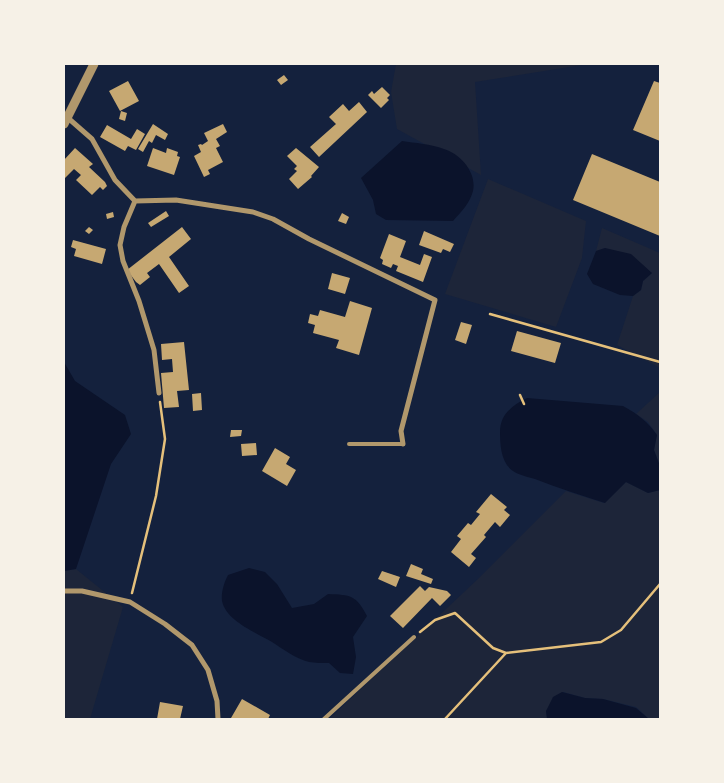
<svg xmlns="http://www.w3.org/2000/svg" width="724" height="783" viewBox="0 0 724 783" font-family="Arial,sans-serif">
  <rect width="100%" height="100%" fill="#14213d"/>
  <path fill="#1d2539" d="M 396,64 L 588,64 L 475,82 L 481,175 L 397,129 L 391,92 Z
    M 488,179 L 586,221 L 582,258 L 556,327 L 445,294 Z
    M 602,228 L 660,253 L 660,368 L 617,345 L 633,296 L 641,290 L 643,281 L 652,273 L 605,248 L 596,251 Z
    M 660,392 L 660,466 L 654,450 L 657,435 L 648,422 L 636,414 Z
    M 626,482 L 648,493 L 660,490 L 660,719 L 649,719 L 636,707 L 603,699 L 585,698 L 563,692 L 546,711 L 547,719 L 329,719 L 479,578 L 566,491 L 604,503 Z
    M 76,569 L 123,607 L 90,719 L 64,719 L 64,571 Z"/>
  <path fill="#0b132b" d="M 402,141 C 415,143 431,144 444,149 C 461,154 477,173 473,191 C 470,203 461,212 453,221 L 386,220 L 376,214 L 373,200 L 361,178 Z
    M 605,248 L 631,254 L 652,273 L 643,281 L 641,290 L 633,296 L 620,295 L 593,284 L 587,274 L 596,251 Z
    M 64,362 L 75,381 L 125,415 L 131,434 L 111,464 L 76,569 L 64,571 Z
    M 527,398 L 623,406 C 639,415 647,421 657,435 L 654,450 L 660,466 L 660,490 L 648,493 L 626,482 L 605,503 C 581,495 558,488 535,479 C 528,477 519,475 513,471 C 501,463 500,445 500,432 C 500,414 513,405 527,398 Z
    M 249,568 L 265,572 L 277,584 L 292,608 L 314,604 L 328,594 C 351,595 356,595 367,616 L 353,637 L 356,657 L 353,674 L 340,673 L 329,663 C 323,663 315,663 309,662 C 296,659 283,649 272,642 C 257,633 226,621 222,601 C 221,592 224,583 228,575 Z
    M 562,692 L 585,698 L 603,699 L 636,708 L 649,719 L 547,719 L 546,711 L 553,697 Z"/>
  <path fill="#c6a872" d="M 284,75 L 288,80 L 281,85 L 277,80 Z
    M 128,81 L 139,101 L 120,111 L 109,91 Z
    M 654,81 L 660,83 L 660,141 L 633,130 Z
    M 382,87 L 390,95 L 387,98 L 389,100 L 381,108 L 368,95 L 372,91 L 374,94 Z
    M 359,102 L 367,112 L 319,157 L 310,147 L 336,124 L 329,117 L 343,104 L 349,111 Z
    M 121,111 L 127,113 L 125,121 L 119,119 Z
    M 153,124 L 168,134 L 165,140 L 156,135 L 152,143 L 149,141 L 143,152 L 138,149 Z
    M 223,124 L 227,132 L 216,139 L 220,146 L 216,148 L 223,162 L 208,170 L 210,174 L 204,177 L 194,156 L 201,152 L 198,145 L 201,144 L 202,145 L 208,141 L 204,133 Z
    M 107,125 L 131,139 L 137,129 L 145,134 L 136,150 L 128,146 L 125,151 L 100,137 Z
    M 75,148 L 93,164 L 89,167 L 105,182 L 107,186 L 103,190 L 100,187 L 92,195 L 76,180 L 81,175 L 74,169 L 64,179 L 64,160 Z
    M 153,148 L 166,153 L 167,148 L 178,152 L 177,156 L 180,157 L 174,175 L 147,166 Z
    M 296,148 L 319,167 L 311,176 L 312,177 L 298,189 L 289,179 L 297,171 L 294,169 L 297,166 L 287,156 Z
    M 592,154 L 660,182 L 660,236 L 573,200 Z
    M 166,211 L 169,216 L 151,227 L 148,223 Z
    M 113,212 L 114,217 L 107,219 L 106,214 Z
    M 342,213 L 349,217 L 346,224 L 338,221 Z
    M 89,227 L 93,230 L 89,234 L 85,231 Z
    M 182,227 L 191,239 L 169,257 L 189,286 L 179,293 L 159,264 L 147,273 L 150,277 L 140,285 L 136,282 L 127,270 Z
    M 424,231 L 454,244 L 450,252 L 443,249 L 441,253 L 419,245 Z
    M 389,234 L 406,241 L 400,257 L 420,265 L 424,254 L 432,257 L 423,282 L 396,271 L 398,266 L 393,264 L 391,268 L 382,264 L 383,260 L 380,258 Z
    M 73,240 L 106,249 L 102,264 L 74,256 L 76,249 L 71,247 Z
    M 332,273 L 350,278 L 345,294 L 328,289 Z
    M 350,301 L 372,308 L 359,355 L 336,348 L 339,340 L 313,333 L 315,325 L 308,323 L 310,314 L 318,316 L 320,310 L 345,317 Z
    M 461,322 L 472,325 L 466,344 L 455,340 Z
    M 517,331 L 561,343 L 555,363 L 511,351 Z
    M 184,342 L 189,390 L 177,391 L 179,407 L 164,408 L 161,373 L 173,372 L 172,359 L 162,360 L 161,344 Z
    M 201,393 L 202,410 L 193,411 L 192,394 Z
    M 231,430 L 242,430 L 241,436 L 230,437 Z
    M 256,443 L 257,455 L 242,456 L 241,444 Z
    M 275,448 L 290,457 L 286,464 L 296,470 L 287,486 L 262,471 Z
    M 491,494 L 507,507 L 504,510 L 510,515 L 500,527 L 495,522 L 484,535 L 486,537 L 471,554 L 476,558 L 469,567 L 451,552 L 461,539 L 457,536 L 468,523 L 471,525 L 480,514 L 476,512 Z
    M 411,564 L 423,569 L 421,574 L 433,579 L 431,584 L 406,576 Z
    M 382,571 L 400,577 L 396,587 L 378,579 Z
    M 420,586 L 425,591 L 429,587 L 447,591 L 451,595 L 440,606 L 432,598 L 403,628 L 390,616 Z
    M 242,699 L 270,715 L 268,719 L 231,718 Z
    M 160,702 L 183,706 L 180,719 L 157,719 Z"/>
  <g fill="none" stroke-linecap="round" stroke-linejoin="round">
    <path stroke="#e5c07b" stroke-width="2.5" d="M 490,314 L 660,362
      M 520,395 L 524,404
      M 132,593 L 156,496 L 165,439 L 160,402
      M 420,632 L 435,620 L 455,613 L 493,648 L 506,653
      M 445,719 L 506,653 L 601,642 L 621,630 L 660,584"/>
    <path stroke="#b1986c" stroke-width="4" d="M 349,444 L 403,444
      M 324,719 L 414,637"/>
    <path stroke="#b1986c" stroke-width="5" d="M 68,118 L 92,139 L 115,180 L 135,201 L 124,227 L 120,245 L 123,261 L 139,301 L 154,350 L 159,393
      M 135,201 L 176,200 L 253,212 L 273,219 L 309,239 L 435,300 L 401,431 L 403,444
      M 64,591 L 82,591 L 130,602 L 165,624 L 192,645 L 208,670 L 217,701 L 218,719"/>
    <path stroke="#b1986c" stroke-width="9" d="M 64,124 L 94,64"/>
  </g>
  <rect width="724" height="783" fill="none" stroke="#f6f1e7" stroke-width="130"/>
</svg>
